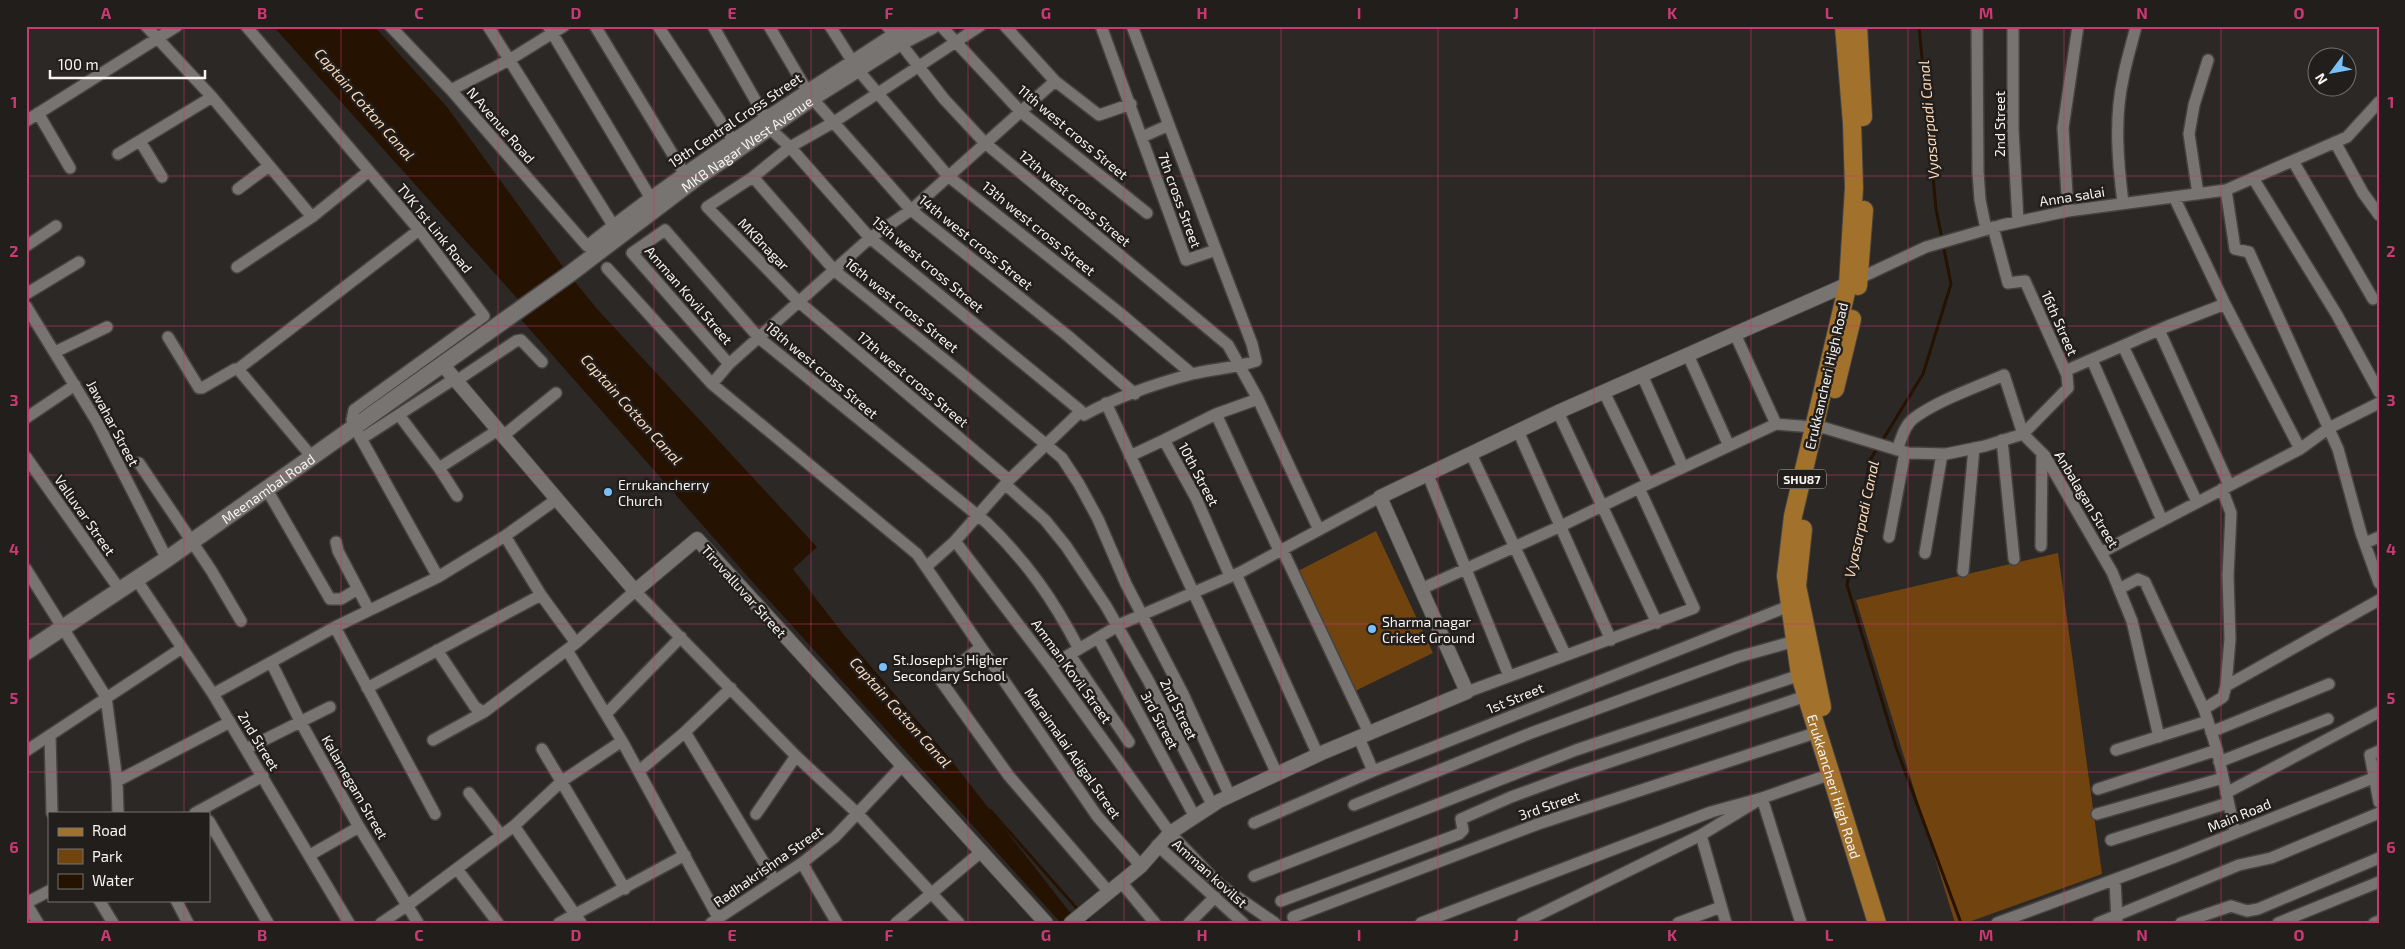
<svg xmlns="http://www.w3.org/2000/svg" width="2405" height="949" viewBox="0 0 2405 949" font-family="'Exo 2',sans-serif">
  <rect width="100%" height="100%" fill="#2b2826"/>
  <path fill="#71440f" d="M 1376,531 L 1433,653 L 1353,692 L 1296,572 Z
    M 2058,553 L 2102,874 L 1966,923 L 1955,923 L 1856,600 Z"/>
  <path fill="#261200" d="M 273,26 L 374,26 L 447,107 L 566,271 L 598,310 L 817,547 L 793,569 L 844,635 L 951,760 L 1068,910 L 1081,923 L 1061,923 L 758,588 L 517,315 L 525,307 Z"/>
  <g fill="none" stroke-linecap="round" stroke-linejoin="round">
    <path stroke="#261200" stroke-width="3" d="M 1882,441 L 1923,374 L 1951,284 L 1936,209 L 1919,26
      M 1878,447 L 1870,460 L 1847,585 L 1896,747 L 1961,923
      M 990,810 L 1080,912
      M 1084,916 L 1090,923"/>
    <defs>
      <path id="minor" d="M 146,26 L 212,97 L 312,217
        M 246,26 L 419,230 L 484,316 L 354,410 L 352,420 L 354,426 L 438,577
        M 390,26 L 451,90 L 587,246 C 687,165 798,97 905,26
        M 488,26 L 613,225
        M 548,26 L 650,197
        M 595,26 L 684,173
        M 658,26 L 732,139
        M 713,26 L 765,117
        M 769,26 L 806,89
        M 830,26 L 858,70 L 948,176 L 1121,314 L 1192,374
        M 887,26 L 944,99 L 985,143 L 1228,345 L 1258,399 L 1319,530
        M 941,26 L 1021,112 L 1147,213
        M 980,26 L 834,122 L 790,147 L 753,177 L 707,207 L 799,302 L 1009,480
        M 1005,26 L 1055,81 L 1099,115 L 1131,104
        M 1132,26 L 1169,125 L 1142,137
        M 1977,26 L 1978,172 L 1980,200 L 1986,229
        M 2013,26 L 2013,130 L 2018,221
        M 451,90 L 509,60 L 564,26
        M 812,98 L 911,210 L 1068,336 L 1135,394
        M 38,113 L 70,168
        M 26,121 L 177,26
        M 1169,125 L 1216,250
        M 769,128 L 790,147 L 870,238 L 1081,411
        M 140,141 L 162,177
        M 2335,142 L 2363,193 L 2379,215
        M 118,154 L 212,97
        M 2293,161 L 2373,299
        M 753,177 L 835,271 L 956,369 L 1062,458 L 1079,484 L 1098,519 L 1126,584 L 1183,694 L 1230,796
        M 2253,178 L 2337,315 L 2379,392
        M 238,189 L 269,166
        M 2226,190 L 2235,249 L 2249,252 L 2338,449 L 2361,533 L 2379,583
        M 2198,194 L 2189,134 L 2194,105 L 2208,60
        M 2123,203 C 2118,163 2114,119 2123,79 C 2126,61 2132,44 2136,26
        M 2068,211 L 2063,128 L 2078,26
        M 26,246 L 56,226
        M 237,267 L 312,217 L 369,171
        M 607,268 L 712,384 L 917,554 L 1097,816 L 1141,866
        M 1860,278 L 1926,247 L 2002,225 L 2068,211 L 2226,190 L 2347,137 L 2379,102
        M 26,294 L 79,262
        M 2225,304 L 2300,449
        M 26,306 L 97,422 L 167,559
        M 2159,330 L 2229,485
        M 1735,334 L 1776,424
        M 168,337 L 199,388 L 202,388 L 235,369 L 238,369 L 312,457
        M 2123,346 L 2197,502
        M 55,352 L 107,327
        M 1688,355 L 1729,446
        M 2092,360 L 2162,520
        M 729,364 L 632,253 L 665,230 L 759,338 L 987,523 C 1027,562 1053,599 1079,649
        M 238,369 L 419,230
        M 2065,371 L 2168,326 L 2225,304 L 2174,197
        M 1642,375 L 1683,467
        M 456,381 L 516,341 L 521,340 L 542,362
        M 712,384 L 729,364 L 870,238 L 911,210 L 1055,81
        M 1604,392 L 1648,483
        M 1258,399 L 1216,414 L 1277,546 L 1282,549 L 1369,733
        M 1106,403 L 1277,774
        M 1558,412 L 1657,623
        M 1216,414 L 1164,440 L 1196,498 L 1230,576
        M 399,415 L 439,468 L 457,496
        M 26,418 L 75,385
        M 1518,431 L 1611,640
        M 503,436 L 556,393
        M 361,439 L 454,379
        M 2002,440 L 2014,559
        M 1897,450 C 1901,440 1904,426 1913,419 C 1936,401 1977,387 2004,375 L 2023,434 L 2068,388 L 2067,375 L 2025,281 L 2008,283 L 1993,227
        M 1471,454 L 1565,654
        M 1130,456 L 1164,440
        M 26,457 L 120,590
        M 139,463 L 211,570 L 241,621
        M 439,468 L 498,430
        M 1428,475 L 1509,676
        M 1005,484 L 1045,520 L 1066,546 L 1106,606 L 1148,680 L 1213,806
        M 266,488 L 330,599 L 341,599 L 358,589
        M 2222,489 L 2231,513 L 2228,576 L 2230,639 L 2226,686
        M 505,536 L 541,595 L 576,643
        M 1889,537 L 1905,452
        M 955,541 L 1050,666 L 1170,833 L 1220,885 L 1275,923
        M 336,542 L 338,551 L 369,610
        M 2365,543 L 2379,537
        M 2041,546 L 2042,453
        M 2102,552 L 2300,449 L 2329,428 L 2379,403
        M 1925,553 L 1942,454
        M 926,567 L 955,541 L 1009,480 L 1081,411 L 1084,415 C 1115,398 1158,383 1192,374 C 1213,369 1235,368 1256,361 L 1252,344 L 1216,250 L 1186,260 L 1101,26
        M 26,569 L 106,697 L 117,781 L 118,813
        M 1963,571 L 1974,448
        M 1236,574 L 1318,755
        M 136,579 L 213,694 L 349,923
        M 1421,589 L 1561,526 L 1639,488 L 1776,424 L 1825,428 L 1908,453 L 1946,454 L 1985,446 L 2023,434 L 2045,456 L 2112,572 L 2132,621 L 2159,737
        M 2119,589 L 2138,579 L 2145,582 L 2204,709 L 2217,750 L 2235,832
        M 335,627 L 435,814
        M 1098,638 L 1195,817
        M 981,647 L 944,676 L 941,681 L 1009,776 L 1109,892
        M 437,650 L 475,707 L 484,712 L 576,643 L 635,591 L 796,756 L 858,814 L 959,923
        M 567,650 L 622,741 L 719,919
        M 1070,655 L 1129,742
        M 271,662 L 300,721 L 359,827 L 418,923
        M 1050,666 L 1123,623 L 1241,572 L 1380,497
        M 367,688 L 541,595
        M 731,688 L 685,732 L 775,881
        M 1467,692 L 1694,608 L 1639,488
        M 213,694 L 335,627 L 438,577 L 505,536 L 557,499
        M 2204,709 L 2223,697 L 2226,686 L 2379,600
        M 606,714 L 681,637
        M 2211,732 L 2329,684
        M 50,735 L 52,813
        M 1359,738 L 1373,771
        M 433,740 L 484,712
        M 246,749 L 330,707
        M 542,749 L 625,889
        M 2116,750 L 2208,721
        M 26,751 L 182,648
        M 2379,751 L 2370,755 L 2379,802
        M 2219,762 L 2328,719
        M 639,771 L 685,732
        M 117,781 L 230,722
        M 2098,789 L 2217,750
        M 469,793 L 501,835
        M 2226,793 L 2379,712
        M 1354,805 L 1531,733 L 1738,657 L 1795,641
        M 195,813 L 263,776
        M 756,814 L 796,756
        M 2097,814 L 2223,778
        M 209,821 L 268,923
        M 1254,823 L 1373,771 L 1789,606
        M 514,826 L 581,923
        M 1701,835 L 1726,923
        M 2111,840 L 2228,803
        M 1157,845 L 1243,923
        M 310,855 L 359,827
        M 802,863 L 837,923
        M 457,869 L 498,923
        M 1254,876 L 1576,750 L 1800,675
        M 2115,880 L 2117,921
        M 1121,882 L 1155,923
        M 99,900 L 113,923
        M 176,900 L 188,923
        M 1281,901 L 1459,834 L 1463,830 L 1461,819 L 1511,797 L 1571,775 L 1806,696
        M 26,903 L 49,891
        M 26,903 L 38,923
        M 1293,917 L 1538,824 L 1818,732
        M 381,923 L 408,905 L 514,826 L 562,781 L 622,741
        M 559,923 L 685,855
        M 711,923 L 802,863 L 835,837 L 902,766
        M 896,923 L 981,852
        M 1189,923 L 1215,897
        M 1421,923 L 1711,812 L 1762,798 L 1801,923
        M 1522,923 L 1701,835 L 1762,798 L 1831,774
        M 1678,923 L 1721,907
        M 1997,923 L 2175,857 L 2373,778
        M 2098,923 L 2239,865 L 2271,858 L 2379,813
        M 2181,923 L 2231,906 L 2247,911 L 2258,909 L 2379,858
        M 2278,923 L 2379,882
        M 2374,923 L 2379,921"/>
      <path id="tertiary" d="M 442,364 L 635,591 L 697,539 L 1046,923
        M 1071,923 L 1141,866 L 1170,833 L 1219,801 L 1324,752 L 1467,692 L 1380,497 L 1558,412 L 1848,284"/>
      <g id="secondary">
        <path id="s1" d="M 26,652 L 167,559 L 312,457 L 571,273 L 695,179 L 812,98 L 899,43 L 932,26"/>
      </g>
      <g id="primary">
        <path id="s2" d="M 1844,26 L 1852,123 L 1854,188 L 1848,284 L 1793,516 L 1786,576 L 1800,675 L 1877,923"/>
        <path d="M 1858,26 L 1863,117"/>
        <path d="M 1858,286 L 1864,210"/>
        <path d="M 1835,389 L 1852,319"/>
        <path d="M 1803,529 L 1797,586 L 1822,707"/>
      </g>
    </defs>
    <use href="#minor" stroke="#454341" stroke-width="14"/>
    <use href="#tertiary" stroke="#454341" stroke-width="16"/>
    <use href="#secondary" stroke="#454341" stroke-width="19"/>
    <use href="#primary" stroke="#454341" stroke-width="20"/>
    <use href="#minor" stroke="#777471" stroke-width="11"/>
    <use href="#tertiary" stroke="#777471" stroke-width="14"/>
    <use href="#secondary" stroke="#777471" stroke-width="16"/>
    <use href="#primary" stroke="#a2722d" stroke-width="18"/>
  </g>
  <path fill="none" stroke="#ca3972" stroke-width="1" stroke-opacity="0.55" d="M 184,26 L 184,813M 341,26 L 341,923M 498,26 L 498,923M 654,26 L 654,923M 811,26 L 811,923M 968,26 L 968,923M 1124,26 L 1124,923M 1281,26 L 1281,923M 1438,26 L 1438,923M 1594,26 L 1594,923M 1751,26 L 1751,923M 1908,26 L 1908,923M 2064,26 L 2064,923M 2221,26 L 2221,923M 26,176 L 2379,176M 26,326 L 2379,326M 26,475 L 2379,475M 26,624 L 2379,624M 26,772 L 2379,772M 184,900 L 184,923"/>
  <g fill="#79bff8" stroke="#211e1c" stroke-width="2">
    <circle cx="608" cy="492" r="5"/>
    <circle cx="1372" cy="629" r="5"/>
    <circle cx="883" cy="667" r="5"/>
  </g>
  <g text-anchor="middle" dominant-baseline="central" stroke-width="5" stroke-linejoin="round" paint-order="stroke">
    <rect fill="#211e1c" stroke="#b6b4b2" stroke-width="1" x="1778" y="469.5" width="48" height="19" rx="4"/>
    <g font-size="12" font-weight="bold" fill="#f6f4f2">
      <text x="1802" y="479">SHU87</text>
    </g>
    <g font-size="14" fill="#f6f4f2" stroke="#211e1c">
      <text transform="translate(735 120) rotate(-34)">19th Central Cross Street</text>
      <text transform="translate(1999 124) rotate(-90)">2nd Street</text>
      <text transform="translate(501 125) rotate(49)">N Avenue Road</text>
      <text transform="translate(1073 132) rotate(40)">11th west cross Street</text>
      <text stroke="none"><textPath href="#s1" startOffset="882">MKB Nagar West Avenue</textPath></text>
      <text transform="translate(2072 196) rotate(-9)">Anna salai</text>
      <text transform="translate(1075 198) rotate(40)">12th west cross Street</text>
      <text transform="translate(1180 200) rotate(70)">7th cross Street</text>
      <text transform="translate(435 228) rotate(51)">TVK 1st Link Road</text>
      <text transform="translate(1039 228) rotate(39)">13th west cross Street</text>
      <text transform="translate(976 242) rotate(39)">14th west cross Street</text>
      <text transform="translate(764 244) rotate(46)">MKBnagar</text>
      <text transform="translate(928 264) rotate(40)">15th west cross Street</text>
      <text transform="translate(689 295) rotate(49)">Amman Kovil Street</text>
      <text transform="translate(902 305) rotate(39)">16th west cross Street</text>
      <text transform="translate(2060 323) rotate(66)">16th Street</text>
      <text transform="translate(822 370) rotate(40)">18th west cross Street</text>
      <text transform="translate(1826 376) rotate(-77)">Erukkancheri High Road</text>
      <text transform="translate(913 379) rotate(40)">17th west cross Street</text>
      <text transform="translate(113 423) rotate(62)">Jawahar Street</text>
      <text transform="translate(1199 474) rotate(62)">10th Street</text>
      <text stroke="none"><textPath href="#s1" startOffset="292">Meenambal Road</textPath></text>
      <text transform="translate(2087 499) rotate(59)">Anbalagan Street</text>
      <text transform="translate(85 515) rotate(55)">Valluvar Street</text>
      <text transform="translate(744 591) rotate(48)">Tiruvalluvar Street</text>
      <text transform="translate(1072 671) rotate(54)">Amman Kovil Street</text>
      <text transform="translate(1515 698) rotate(-22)">1st Street</text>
      <text transform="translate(1179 709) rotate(64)">2nd Street</text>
      <text transform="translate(1160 720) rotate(62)">3rd Street</text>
      <text transform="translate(259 741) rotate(59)">2nd Street</text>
      <text transform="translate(1073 753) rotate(55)">Maraimalai Adigal Street</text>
      <text stroke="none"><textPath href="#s2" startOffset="774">Erukkancheri High Road</textPath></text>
      <text transform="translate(355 787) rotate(60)">Kalamegam Street</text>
      <text transform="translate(1549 805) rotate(-19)">3rd Street</text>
      <text transform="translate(2239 815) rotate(-22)">Main Road</text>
      <text transform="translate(768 866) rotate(-35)">Radhakrishna Street</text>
      <text transform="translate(1210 873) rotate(42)">Amman kovilst</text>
    </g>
    <g font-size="14" fill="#f6f4f2" stroke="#211e1c" text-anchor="start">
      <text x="618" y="484">Errukancherry<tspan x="618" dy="16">Church</tspan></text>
      <text x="1382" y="621">Sharma nagar<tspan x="1382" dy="16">Cricket Ground</tspan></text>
      <text x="893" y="659">St.Joseph's Higher<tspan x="893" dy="16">Secondary School</tspan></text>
    </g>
    <g font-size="15" font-style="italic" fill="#fbd8b8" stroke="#211e1c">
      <text transform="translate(365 104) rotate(49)">Captain Cotton Canal</text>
      <text transform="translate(1928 120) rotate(-95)">Vyasarpadi Canal</text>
      <text transform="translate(632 409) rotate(48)">Captain Cotton Canal</text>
      <text transform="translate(1861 519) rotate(-78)">Vyasarpadi Canal</text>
      <text transform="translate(901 712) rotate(48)">Captain Cotton Canal</text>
    </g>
  </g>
  <rect width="2405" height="949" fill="none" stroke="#211e1c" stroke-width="55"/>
  <rect x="48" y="812" width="162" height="90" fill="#211e1c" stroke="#767472"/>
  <rect x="58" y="828" width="25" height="8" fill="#a2722d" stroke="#767472"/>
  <text x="92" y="836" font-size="15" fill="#f6f4f2">Road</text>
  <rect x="58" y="849" width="25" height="15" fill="#71440f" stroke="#767472"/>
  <text x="92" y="862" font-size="15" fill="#f6f4f2">Park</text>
  <rect x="58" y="874" width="25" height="15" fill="#261200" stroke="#767472"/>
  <text x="92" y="886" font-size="15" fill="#f6f4f2">Water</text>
  <g transform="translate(2332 72) rotate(238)"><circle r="24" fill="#211e1c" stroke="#767472"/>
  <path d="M0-4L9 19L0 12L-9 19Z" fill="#79bff8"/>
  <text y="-8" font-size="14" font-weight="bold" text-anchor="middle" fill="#f6f4f2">N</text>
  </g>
  <path d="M50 70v8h155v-8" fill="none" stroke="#f6f4f2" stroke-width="2.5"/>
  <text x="58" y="70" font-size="15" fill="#f6f4f2" stroke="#211e1c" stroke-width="4" paint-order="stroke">100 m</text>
  <rect x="28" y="28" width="2350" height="894" fill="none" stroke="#ca3972" stroke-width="2"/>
  <g font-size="16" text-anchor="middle" font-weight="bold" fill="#ca3972">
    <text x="106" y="19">A</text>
    <text x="262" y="19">B</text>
    <text x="419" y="19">C</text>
    <text x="576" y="19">D</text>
    <text x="732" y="19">E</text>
    <text x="889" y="19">F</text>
    <text x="1046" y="19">G</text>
    <text x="1202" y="19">H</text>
    <text x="1359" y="19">I</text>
    <text x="1516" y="19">J</text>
    <text x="1672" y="19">K</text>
    <text x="1829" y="19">L</text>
    <text x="1986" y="19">M</text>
    <text x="2142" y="19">N</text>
    <text x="2299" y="19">O</text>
    <text x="14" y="108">1</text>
    <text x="2391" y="108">1</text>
    <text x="14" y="257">2</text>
    <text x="2391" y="257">2</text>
    <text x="14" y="406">3</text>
    <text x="2391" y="406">3</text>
    <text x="14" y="555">4</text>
    <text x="2391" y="555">4</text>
    <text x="14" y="704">5</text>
    <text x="2391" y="704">5</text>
    <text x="14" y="853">6</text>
    <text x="2391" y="853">6</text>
    <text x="106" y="941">A</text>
    <text x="262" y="941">B</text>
    <text x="419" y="941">C</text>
    <text x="576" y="941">D</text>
    <text x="732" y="941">E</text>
    <text x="889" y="941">F</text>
    <text x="1046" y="941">G</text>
    <text x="1202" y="941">H</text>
    <text x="1359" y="941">I</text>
    <text x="1516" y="941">J</text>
    <text x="1672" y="941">K</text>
    <text x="1829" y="941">L</text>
    <text x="1986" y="941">M</text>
    <text x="2142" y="941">N</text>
    <text x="2299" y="941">O</text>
  </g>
</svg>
